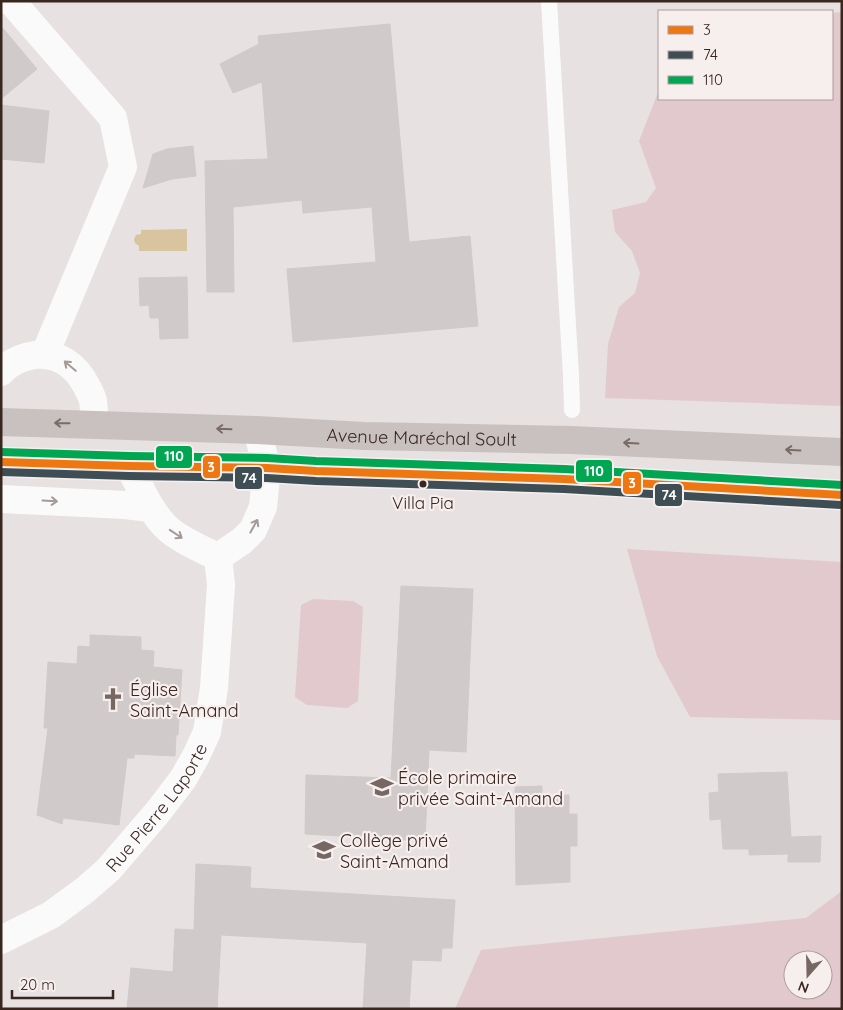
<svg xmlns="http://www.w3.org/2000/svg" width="843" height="1010" viewBox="0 0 843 1010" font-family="Quicksand,sans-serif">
  <rect width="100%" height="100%" fill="#e7e1e1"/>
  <path fill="#e1c9cd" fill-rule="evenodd" d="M 842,12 L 842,406 L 605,398 L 608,344 L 619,307 L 635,293 L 640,273 L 632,251 L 615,232 L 612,210 L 646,202 L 656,188 L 639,141 L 659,90 L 659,99 L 832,99 L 832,13 Z
    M 627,549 L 842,562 L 842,720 L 690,717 L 657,656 Z
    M 313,599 L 353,601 L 363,607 L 358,701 L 347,708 L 307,705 L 295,697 L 301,605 Z
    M 842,891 L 842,1009 L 455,1009 L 481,950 L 806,918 ZM 793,960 L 823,960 L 823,990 L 793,990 Z"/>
  <path fill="#d8c59f" d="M 187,229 L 187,251 L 139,251 L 139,246 L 135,243 L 134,239 L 136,235 L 141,234 L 141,230 Z"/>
  <path fill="#d0caca" stroke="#d0cac9" d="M 390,24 L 409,242 L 470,236 L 478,326 L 293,342 L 287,269 L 376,262 L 372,207 L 303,213 L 302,200 L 233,207 L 234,292 L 207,292 L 205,161 L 268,159 L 262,82 L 233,93 L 220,64 L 259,44 L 258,36 Z
    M 1,26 L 37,69 L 1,99 Z
    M 1,105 L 49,111 L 44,163 L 1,159 Z
    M 193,146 L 196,176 L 172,179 L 143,188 L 153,154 L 167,149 Z
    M 187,277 L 188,338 L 160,339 L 159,318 L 150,318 L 149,305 L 140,306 L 139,278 Z
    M 401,586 L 473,589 L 466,752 L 429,750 L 425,841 L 305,834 L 306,775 L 391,778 Z
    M 90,635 L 141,637 L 141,650 L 154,651 L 153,667 L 182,670 L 178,735 L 176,735 L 175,756 L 134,754 L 134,758 L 127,758 L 119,825 L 63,818 L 62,824 L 37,815 L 48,728 L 44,728 L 48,662 L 77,664 L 78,646 L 90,647 Z
    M 787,772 L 791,837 L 821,836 L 820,862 L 788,862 L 788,854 L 749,855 L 749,849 L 723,849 L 721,819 L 710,820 L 709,793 L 719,792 L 718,774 Z
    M 542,786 L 542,796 L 569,795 L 569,814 L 577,814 L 577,846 L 570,846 L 570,882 L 516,885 L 515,787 Z
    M 196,864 L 251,867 L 250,888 L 455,900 L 452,948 L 442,948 L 441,961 L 412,960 L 409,1009 L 363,1009 L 367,943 L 221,935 L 217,1009 L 127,1009 L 131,968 L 173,972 L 175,929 L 194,930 Z"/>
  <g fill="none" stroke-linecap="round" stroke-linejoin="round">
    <path stroke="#fbfafa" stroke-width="16" d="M 549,1 L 571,376 L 572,410"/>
    <g stroke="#fbfafa" stroke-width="28">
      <path d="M 11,1 L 113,118 L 123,167 L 45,354"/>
      <path d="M 1,372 C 10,362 21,357 35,355 C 59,353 76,365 87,387 C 89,391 92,396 93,401 C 94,408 94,417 95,424"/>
      <path d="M 129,466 C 140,487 149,509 165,526 C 176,538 203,550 218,557"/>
      <path d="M 1,499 L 125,505 L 150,508"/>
      <path d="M 218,557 L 242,541 L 253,530 L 263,507 L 267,468 L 257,430"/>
      <path id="s1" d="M 1,940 L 51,915 L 85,890 L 108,870 L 157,813 L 183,779 L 196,756 L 207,732 L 214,688 L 221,585 L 218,557"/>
    </g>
    <g stroke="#c8c1bf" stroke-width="28">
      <path id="s2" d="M 1,422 L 257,430 L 364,436 L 571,440 L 842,452"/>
      <path d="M 1,462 L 129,466 L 267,468 L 316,471 L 564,479 L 842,495"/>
    </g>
    <defs>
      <path id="bus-1" d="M 1,462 L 129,466 L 267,468 L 316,471 L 564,479 L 842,495"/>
      <path id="bus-2" d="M 1,472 L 129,476 L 267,478 L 316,481 L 564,489 L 841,505"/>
      <path id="bus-3" d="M 1,452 L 129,456 L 267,458 L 316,461 L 564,469 L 842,485"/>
    </defs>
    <use href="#bus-1" stroke="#f7eeee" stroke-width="11"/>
    <use href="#bus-2" stroke="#f7eeee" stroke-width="11"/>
    <use href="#bus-3" stroke="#f7eeee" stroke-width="11"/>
    <use href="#bus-1" stroke="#e71" stroke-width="8"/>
    <use href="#bus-2" stroke="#3f4e55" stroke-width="8"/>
    <use href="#bus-3" stroke="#00a651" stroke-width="8"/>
  </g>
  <defs><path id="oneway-shaft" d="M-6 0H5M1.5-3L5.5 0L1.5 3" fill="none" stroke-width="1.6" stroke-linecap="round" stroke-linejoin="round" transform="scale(1.25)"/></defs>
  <g stroke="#a49b97">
    <use href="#oneway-shaft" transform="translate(70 366) rotate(-140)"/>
    <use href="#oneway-shaft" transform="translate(50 501) rotate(3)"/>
    <use href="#oneway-shaft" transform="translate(254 526) rotate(-61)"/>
    <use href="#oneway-shaft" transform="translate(176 534) rotate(34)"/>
  </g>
  <g stroke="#796c67">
    <use href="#oneway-shaft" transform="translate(62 423) rotate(-179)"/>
    <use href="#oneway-shaft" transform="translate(224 429) rotate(-178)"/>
    <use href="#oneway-shaft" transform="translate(631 443) rotate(-177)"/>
    <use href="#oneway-shaft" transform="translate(793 450) rotate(-177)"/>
  </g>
  <defs>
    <symbol id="church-bare" viewBox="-9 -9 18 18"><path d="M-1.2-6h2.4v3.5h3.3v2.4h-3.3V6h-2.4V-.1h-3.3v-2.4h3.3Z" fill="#766763" stroke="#f7eeee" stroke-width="2.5" paint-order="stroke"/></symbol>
    <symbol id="school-bare" viewBox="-9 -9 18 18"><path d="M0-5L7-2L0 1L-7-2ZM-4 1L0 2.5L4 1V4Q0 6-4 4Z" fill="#766763" stroke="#f7eeee" stroke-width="2.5" paint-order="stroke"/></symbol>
  </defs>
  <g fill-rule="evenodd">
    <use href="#church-bare" x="97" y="683" width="32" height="32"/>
    <use href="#school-bare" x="366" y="771" width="32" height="32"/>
    <use href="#school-bare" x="308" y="834" width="32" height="32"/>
  </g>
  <circle fill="#39261f" stroke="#f7eeee" stroke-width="2" cx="423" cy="484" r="4.5"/>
  <g text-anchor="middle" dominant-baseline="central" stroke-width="4.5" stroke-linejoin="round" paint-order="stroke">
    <g font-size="17" fill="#39261f" stroke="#f7eeee">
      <text x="423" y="502">Villa Pia</text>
    </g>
    <g font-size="18" fill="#39261f" stroke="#f7eeee">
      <text stroke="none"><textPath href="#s2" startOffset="421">Avenue Maréchal Soult</textPath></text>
      <text stroke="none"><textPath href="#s1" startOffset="208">Rue Pierre Laporte</textPath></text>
    </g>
    <g font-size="18" fill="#39261f" stroke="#f7eeee" text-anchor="start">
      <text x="130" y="689">Église<tspan x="130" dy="21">Saint-Amand</tspan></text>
      <text x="398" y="777">École primaire<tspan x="398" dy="21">privée Saint-Amand</tspan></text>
      <text x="340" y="840">Collège privé<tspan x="340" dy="21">Saint-Amand</tspan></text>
    </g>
  </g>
  <g stroke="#f7eeee" stroke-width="2">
    <rect x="155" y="445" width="38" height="24" rx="5" fill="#00a651"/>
    <rect x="202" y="455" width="19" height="24" rx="5" fill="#e71"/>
    <rect x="575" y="459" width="38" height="24" rx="5" fill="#00a651"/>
    <rect x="234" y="466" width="29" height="24" rx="5" fill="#3f4e55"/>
    <rect x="622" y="471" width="20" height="24" rx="5" fill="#e71"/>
    <rect x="654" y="483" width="29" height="24" rx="5" fill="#3f4e55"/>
  </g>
  <g font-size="14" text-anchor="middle" font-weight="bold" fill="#fff">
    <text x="174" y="461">110</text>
    <text x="211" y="472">3</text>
    <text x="594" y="476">110</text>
    <text x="249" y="483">74</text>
    <text x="632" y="488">3</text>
    <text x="669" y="500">74</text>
  </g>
  <rect width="843" height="1010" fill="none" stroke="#39261f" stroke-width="5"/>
  <rect x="658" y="10" width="175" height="90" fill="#f7eeee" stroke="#ab9e9b"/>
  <rect x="668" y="26" width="25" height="8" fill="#ee7711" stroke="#ab9e9b"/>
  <text x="703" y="35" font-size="15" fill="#39261f">3</text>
  <rect x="668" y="51" width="25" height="8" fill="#3f4e55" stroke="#ab9e9b"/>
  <text x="703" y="60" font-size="15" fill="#39261f">74</text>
  <rect x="668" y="76" width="25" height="8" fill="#00a651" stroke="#ab9e9b"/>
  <text x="703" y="85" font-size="15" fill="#39261f">110</text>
  <g transform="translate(808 975) rotate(200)"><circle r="24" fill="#f7eeee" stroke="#ab9e9b"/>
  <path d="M0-4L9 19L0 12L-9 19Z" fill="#766763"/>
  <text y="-8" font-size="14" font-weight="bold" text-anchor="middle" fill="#39261f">N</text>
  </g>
  <path d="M12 990v8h101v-8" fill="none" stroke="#39261f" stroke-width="2.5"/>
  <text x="20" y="990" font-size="15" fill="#39261f" stroke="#f7eeee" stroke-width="4" paint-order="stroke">20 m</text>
</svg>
